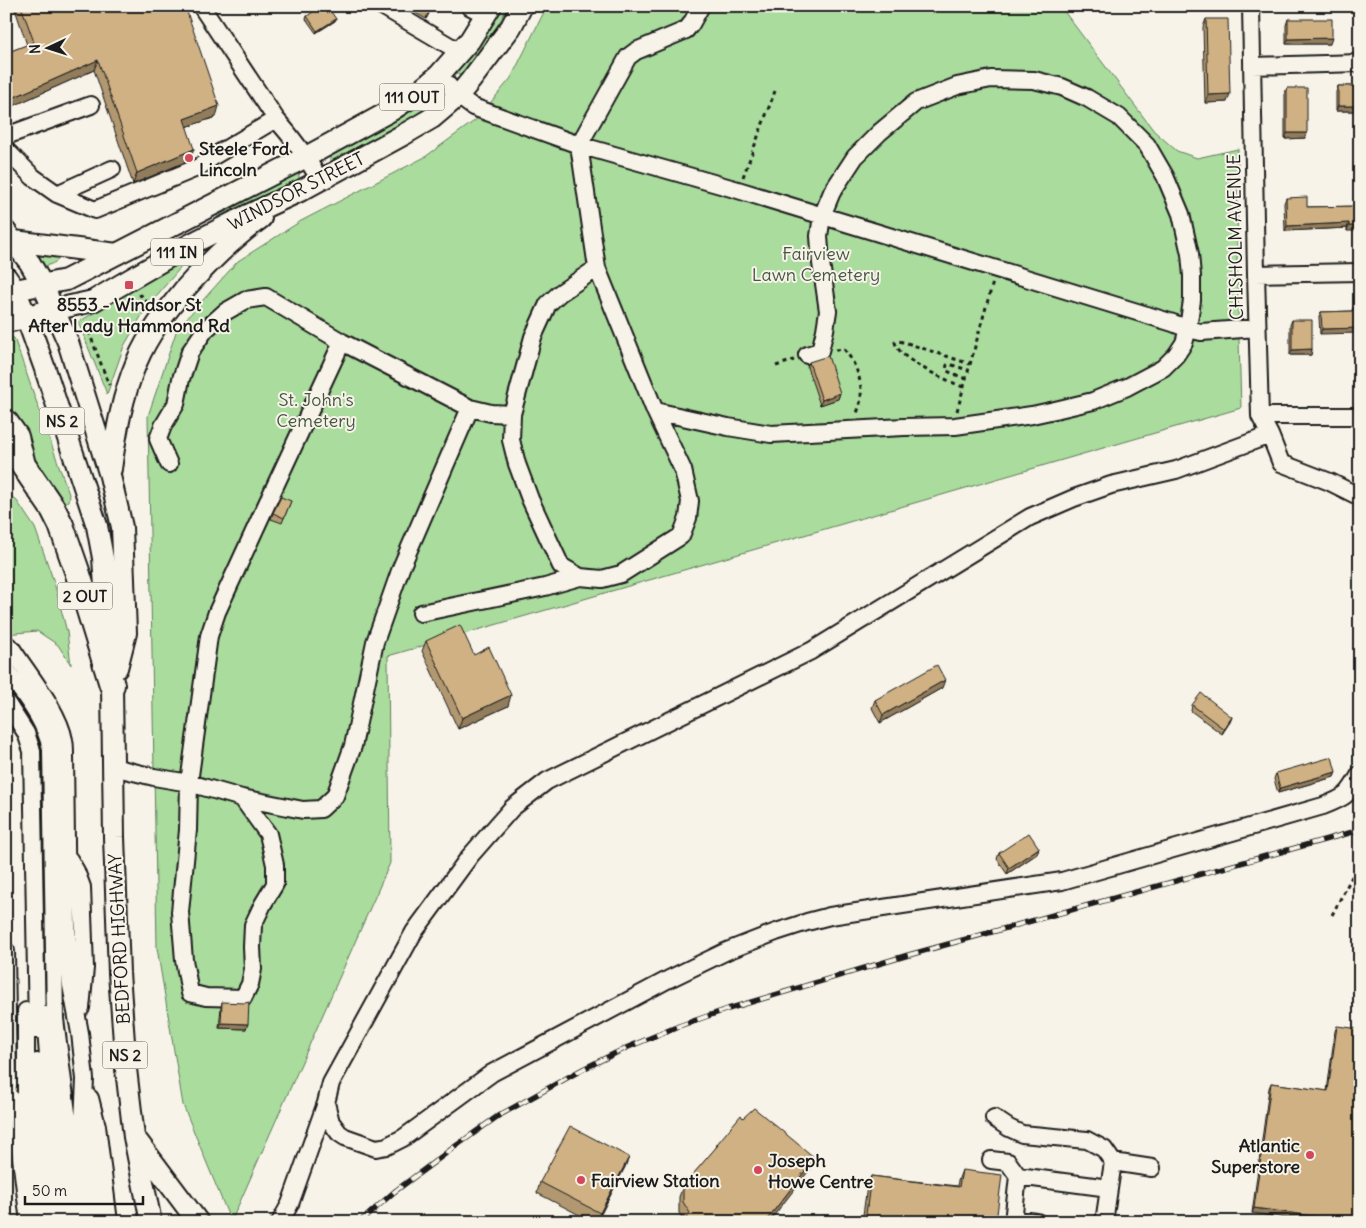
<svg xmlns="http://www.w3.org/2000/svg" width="1366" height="1228" viewBox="0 0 1366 1228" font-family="Delius,sans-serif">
  <rect width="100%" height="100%" fill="#f7f3e8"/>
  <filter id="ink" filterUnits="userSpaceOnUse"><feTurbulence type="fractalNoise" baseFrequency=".02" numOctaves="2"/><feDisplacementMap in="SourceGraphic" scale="10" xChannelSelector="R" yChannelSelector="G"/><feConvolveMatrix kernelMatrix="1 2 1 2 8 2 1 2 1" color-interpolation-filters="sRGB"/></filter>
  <g filter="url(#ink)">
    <path fill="#a9dc9d" stroke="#627c5c" d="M 499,6 L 508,6 C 499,24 476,67 459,75 L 454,73 L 455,69 Z
      M 547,6 L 1060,6 L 1154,131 L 1177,151 L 1197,158 L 1238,149 L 1237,270 L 1241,408 L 388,656 L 390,863 L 231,1222 L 183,1105 L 157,948 L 148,416 L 177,329 L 238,261 L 301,221 L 425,157 L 477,119 L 511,78 Z
      M 437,90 L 440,95 L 415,116 L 398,128 L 335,162 L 330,161 L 330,156 L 333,153 L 396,119 L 432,91 Z
      M 296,173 L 299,174 L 299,179 L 220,223 L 217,217 L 273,184 Z
      M 30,248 L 62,256 C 56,263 50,265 41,267 Z
      M 187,260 L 146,308 L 124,346 L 107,394 L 78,322 Z
      M 6,338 L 14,338 L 70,497 L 67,502 L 62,503 L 6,413 Z
      M 6,492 L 17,501 L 35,528 L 54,582 L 67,632 L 71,665 L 58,645 L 37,631 L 6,634 Z"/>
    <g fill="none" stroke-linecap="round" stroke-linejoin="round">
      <defs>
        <path id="minor" d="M 201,6 L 276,119 C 293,138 307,158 320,180
          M 382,6 L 460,52
          M 469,6 L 486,15
          M 701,6 L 691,24 L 686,30 L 636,51 L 628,57 L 579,145 L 738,190 L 1173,323 L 1188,329 L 1201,332 L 1257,328
          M 1251,6 L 1256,274 L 1260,416 L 1270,435 L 1281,463 L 1330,482 L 1360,497
          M 1252,66 L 1360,63
          M 439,75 L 458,96 L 473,107 L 579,145 L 597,268 L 655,411 L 683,470 L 690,501 L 688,518 L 681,536 L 621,574 L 602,579 L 580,577 L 561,566 L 530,499 L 517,464 L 511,440 L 512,414 L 533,337 L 548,304 L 560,293 L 597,268
          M 6,136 L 91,105
          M 6,150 L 33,177 L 57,194 L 95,210 L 199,167 L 214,156 L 276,119
          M 57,194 L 112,169
          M 1256,274 L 1360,272
          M 470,408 L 491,413 L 512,414
          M 655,411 L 728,427 L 771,434 L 904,427 L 955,426 L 1032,415 L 1055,410 L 1093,401 L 1127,387 L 1163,368 L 1176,355 L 1184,343 L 1188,329 L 1192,300 L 1192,276 L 1190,254 L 1181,214 L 1165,176 L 1147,145 L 1119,117 L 1087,98 L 1062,87 L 1034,80 L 991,79 L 957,86 L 916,102 L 880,132 L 855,157 L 832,192 L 822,216 L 819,236 L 821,263 L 828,311 L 825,330 L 820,351 L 807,355
          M 1260,416 L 1360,416
          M 1270,435 L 1176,470 L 1111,485 L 1074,498 L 1030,517 L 811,651 L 547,781 L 512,808 L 470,856 L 414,932 L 331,1083 L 326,1103 L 331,1122 L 339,1133 L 345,1137 L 376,1148 L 387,1146 L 403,1138 L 492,1073 L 669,979 L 727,951 L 776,932 L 807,922 L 830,916 L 1062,881 L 1323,806 C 1346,797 1348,796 1360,774
          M 421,613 L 545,587 L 580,577
          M 6,644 L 12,649 C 28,674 59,711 64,740 C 65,744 65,750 65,755 L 67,928 L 71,985 L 80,1033 L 85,1079 L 83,1122 L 96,1222
          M 6,669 C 23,694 45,719 51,749 L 55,1019 L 81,1222
          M 6,702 L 26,733 L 32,751 L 37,1030
          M 113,767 L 154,777 L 189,783 L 242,798 L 303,810 L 321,809 L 335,796 L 353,746 L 375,642 L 401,568 L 470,408 L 342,342 L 266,297 L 246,300 L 225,312 L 205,330 L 190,352 L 181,379 L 176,404 L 163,426 L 158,439 L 169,464
          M 242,798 L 268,834 L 275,865 L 275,884 L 263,904 L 253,925 L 252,947 L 253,969 L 250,984 L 243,998 L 206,997 L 190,993 L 184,960 L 180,912 L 188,830 L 189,783 L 209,636 L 217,612 L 263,512 L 342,342
          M 69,859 L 76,871 L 82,887 L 85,968 L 81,1008
          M 6,951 L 8,1084 L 6,1113
          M 26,1011 L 26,1105 L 42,1222
          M 45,1015 L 51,1097 L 68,1222
          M 37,1062 L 40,1111 L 55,1222
          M 90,1098 L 97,1126 L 109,1222
          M 12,1099 L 16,1118 L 29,1222
          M 994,1118 L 1009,1128 L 1022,1134 L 1087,1140 L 1104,1149 L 1113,1162
          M 991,1160 L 1008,1162 L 1018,1176 L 1109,1188
          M 1013,1219 L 1037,1222
          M 280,1222 L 290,1204 L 326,1103
          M 1013,1222 L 1018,1176
          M 1104,1222 L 1113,1162 L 1152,1168"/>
        <path id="major" d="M 6,232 L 30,263 L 42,284 L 54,310 L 68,342 L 110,476 L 122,527 L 126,633 L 117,668
          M 14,241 L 117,254
          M 6,277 L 15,290 L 26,316 L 45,369 L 97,526 L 103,558 L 112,685 L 114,837 L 119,973 L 126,1069 L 134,1137 L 151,1222
          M 15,290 L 66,280 L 306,157 L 392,110 L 416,94 L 439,75 L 470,40 L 491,6
          M 26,316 L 93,301 L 189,245 L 248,215 L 300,191 L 403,135 L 432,118 L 458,96 L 471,80 L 511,27 L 522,6
          M 111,469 C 116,433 122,396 137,361 C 148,335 165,313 183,291 C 207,264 232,239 261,218
          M 138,1142 L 198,1222"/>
        <path id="highway" d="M 6,291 L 15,290
          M 6,320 L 26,316
          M 6,423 L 16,437 L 23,465 L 53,509 L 61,525 L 77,571 L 112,685"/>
      </defs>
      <use href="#minor" stroke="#1c1c1c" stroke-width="20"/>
      <use href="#major" stroke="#1c1c1c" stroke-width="24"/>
      <use href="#highway" stroke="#1c1c1c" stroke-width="28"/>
      <path stroke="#1c1c1c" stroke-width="3" stroke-dasharray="4 4" stroke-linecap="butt" d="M 743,177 L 775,91
        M 139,296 L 141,295 L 150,306
        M 86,324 L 109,385
        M 836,350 L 844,349 C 859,367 867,393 856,415
        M 776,366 L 794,360
        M 966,379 L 947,371 L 946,369 L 947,365 L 949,364 L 968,370
        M 963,387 C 947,380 898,360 895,342 L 897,341 L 904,342 L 970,364
        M 957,411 L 993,282
        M 1332,915 L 1360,861"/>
      <use href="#minor" stroke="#f7f3e8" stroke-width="16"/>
      <use href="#major" stroke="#f7f3e8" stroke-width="20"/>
      <use href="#highway" stroke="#f7f3e8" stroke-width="24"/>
      <defs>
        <path id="rail" d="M 360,1222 L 394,1192 L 453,1148 L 498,1116 L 583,1069 L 626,1048 L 679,1026 L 728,1009 L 905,956 L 1360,830"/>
      </defs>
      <use href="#rail" stroke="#1c1c1c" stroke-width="5.5"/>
      <use href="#rail" stroke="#f7f3e8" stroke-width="4" stroke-dasharray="11" stroke-linecap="butt"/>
    </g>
    <path fill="#b29871" stroke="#1c1c1c" d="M 14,6 L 185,6 L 216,117 L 186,127 L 190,160 L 133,184 L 94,70 L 6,109 L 6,53 L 27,45 Z
      M 403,6 L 433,6 L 426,19 Z
      M 307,16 L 336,19 L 335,21 L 316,33 L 306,19 Z
      M 1206,19 L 1227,102 L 1205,103 L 1203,27 Z
      M 1288,19 L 1330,44 L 1286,44 L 1286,25 Z
      M 1338,86 L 1360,86 L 1360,111 L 1336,111 L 1336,92 Z
      M 1287,88 L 1305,138 L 1285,139 L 1285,93 Z
      M 1286,198 L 1307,207 L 1360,206 L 1347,231 L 1347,228 L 1285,231 L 1284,203 Z
      M 1353,308 L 1360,308 L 1320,334 L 1319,317 L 1321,312 L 1352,311 Z
      M 1292,320 L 1312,349 L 1311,355 L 1290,355 L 1290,325 Z
      M 809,362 L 840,393 L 838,399 L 820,405 L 807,367 Z
      M 291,501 L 282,523 L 271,519 L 273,513 Z
      M 426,641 L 474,655 L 508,706 L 458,729 L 422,651 Z
      M 942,688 L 880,723 L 872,708 L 875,700 Z
      M 1192,705 L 1232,717 L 1230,722 L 1222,734 L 1191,711 Z
      M 1336,772 L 1334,777 L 1278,793 L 1274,779 L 1276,773 Z
      M 1039,848 L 1037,854 L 1007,874 L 997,859 L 999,853 Z
      M 222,1002 L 246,1029 L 219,1028 L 221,1007 Z
      M 1337,1026 L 1360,1222 L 1316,1222 L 1252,1213 L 1269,1088 L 1271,1083 L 1327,1091 L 1335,1031 Z
      M 743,1118 L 811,1168 L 684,1221 L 679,1213 L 679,1197 L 683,1186 L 716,1148 L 717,1144 Z
      M 629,1157 L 625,1167 L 597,1222 L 593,1222 L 537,1193 L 540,1182 Z
      M 962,1170 L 996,1222 L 862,1222 L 867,1186 L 871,1176 L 957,1186 L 958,1181 Z"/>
    <path fill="#917c5c" stroke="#1c1c1c" d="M 431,6 L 433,6 L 426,19 L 430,8 Z
      M 336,19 L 335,21 L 316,33 L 317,31 Z
      M 1332,38 L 1330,44 L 1286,44 L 1288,39 Z
      M 98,60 L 94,70 L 6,109 L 10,99 Z
      M 1230,94 L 1227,102 L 1205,103 L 1208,95 Z
      M 219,106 L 216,117 L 180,129 L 184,119 Z
      M 1338,106 L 1360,106 L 1360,111 L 1336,111 Z
      M 1287,133 L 1307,133 L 1305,138 L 1285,139 Z
      M 194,149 L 190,160 L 133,184 L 137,173 Z
      M 1349,223 L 1347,228 L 1285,231 L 1287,226 Z
      M 1349,226 L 1360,226 L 1360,231 L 1347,231 Z
      M 1360,328 L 1360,333 L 1320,334 L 1322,329 Z
      M 1312,349 L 1311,355 L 1290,355 L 1292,350 Z
      M 840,393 L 838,399 L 820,405 L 822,400 Z
      M 945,680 L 942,688 L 880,723 L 883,715 Z
      M 511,695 L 508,706 L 458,729 L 462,718 Z
      M 1232,717 L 1230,722 L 1222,734 L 1224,729 Z
      M 1336,772 L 1334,777 L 1278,793 L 1280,788 Z
      M 1039,848 L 1037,854 L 1007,874 L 1009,868 Z
      M 221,1023 L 248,1024 L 246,1029 L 219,1028 Z
      M 629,1157 L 625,1167 L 596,1222 L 600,1213 Z
      M 815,1158 L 811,1168 L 769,1222 L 765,1222 Z
      M 1254,1208 L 1328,1218 L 1326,1222 L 1316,1222 L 1252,1213 Z"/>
    <path fill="#cfb183" stroke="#1c1c1c" d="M 21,6 L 185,6 L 219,106 L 184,119 L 194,149 L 137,173 L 98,60 L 10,99 L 6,91 L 6,53 L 34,42 Z
      M 322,6 L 327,6 L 336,19 L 317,31 L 307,16 Z
      M 1206,19 L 1228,19 L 1230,94 L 1208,95 Z
      M 1288,19 L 1332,19 L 1332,38 L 1288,39 Z
      M 1338,86 L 1360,86 L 1360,106 L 1338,106 Z
      M 1287,88 L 1307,88 L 1307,133 L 1287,133 Z
      M 1307,197 L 1307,207 L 1360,206 L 1360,226 L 1349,226 L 1349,223 L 1287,226 L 1286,198 Z
      M 1353,308 L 1360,308 L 1360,328 L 1322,329 L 1321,312 L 1353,311 Z
      M 1292,320 L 1312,320 L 1312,349 L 1292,350 Z
      M 828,356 L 840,393 L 822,400 L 809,362 Z
      M 281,497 L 291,501 L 284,518 L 273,513 Z
      M 460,625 L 474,655 L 489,647 L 511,695 L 462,718 L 426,641 Z
      M 937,665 L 945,680 L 883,715 L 875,700 Z
      M 1201,693 L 1232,717 L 1224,729 L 1192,705 Z
      M 1332,757 L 1336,772 L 1280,788 L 1276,773 Z
      M 1029,833 L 1039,848 L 1009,868 L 999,853 Z
      M 222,1002 L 245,1003 L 249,1002 L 248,1024 L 221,1023 Z
      M 1337,1026 L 1360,1029 L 1360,1222 L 1327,1222 L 1328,1218 L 1254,1208 L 1271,1083 L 1328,1091 Z
      M 754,1108 L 815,1158 L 765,1222 L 684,1222 L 690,1213 L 683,1202 L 683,1186 L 718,1145 L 717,1144 L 741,1115 L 743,1118 Z
      M 570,1126 L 629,1157 L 600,1213 L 540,1182 Z
      M 962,1170 L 1002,1175 L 996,1222 L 865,1222 L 871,1176 L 959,1187 Z"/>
  </g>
  <g fill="#d1495b" stroke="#f7f3e8" stroke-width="2">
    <circle cx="189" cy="158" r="5"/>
    <rect x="124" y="280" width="10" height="10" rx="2.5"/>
    <circle cx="1310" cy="1155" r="5"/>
    <circle cx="758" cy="1170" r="5"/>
    <circle cx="581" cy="1180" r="5"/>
  </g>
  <g text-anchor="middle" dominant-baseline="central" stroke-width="4" stroke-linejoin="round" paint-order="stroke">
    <g fill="#f7f3e8" stroke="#5e5c59" stroke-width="1">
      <rect x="379.5" y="83.5" width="65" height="27" rx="4"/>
      <rect x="151" y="238.5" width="52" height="27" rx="4"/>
      <rect x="39.5" y="407.5" width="45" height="27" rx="4"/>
      <rect x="57.5" y="582.5" width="55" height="27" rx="4"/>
      <rect x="102.5" y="1041.5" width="45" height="27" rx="4"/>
    </g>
    <g font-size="16" font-weight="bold" fill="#1c1c1c">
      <text x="412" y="97">111 OUT</text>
      <text x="177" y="252">111 IN</text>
      <text x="62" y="421">NS 2</text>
      <text x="85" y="596">2 OUT</text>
      <text x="125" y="1055">NS 2</text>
    </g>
    <g font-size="18" font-weight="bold" fill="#1c1c1c" stroke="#f7f3e8" text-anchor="start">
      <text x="199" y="148">Steele Ford<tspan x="199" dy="21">Lincoln</tspan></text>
      <text x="129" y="304" text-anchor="middle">8553 - Windsor St<tspan x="129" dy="21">After Lady Hammond Rd</tspan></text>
      <text x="1300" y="1145" text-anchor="end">Atlantic<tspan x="1300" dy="21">Superstore</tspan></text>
      <text x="768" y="1160">Joseph<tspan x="768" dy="21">Howe Centre</tspan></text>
      <text x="591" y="1180">Fairview Station</text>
    </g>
    <g font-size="18" fill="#1c1c1c" stroke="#f7f3e8">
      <text transform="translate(296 191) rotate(-27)">WINDSOR STREET</text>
      <text transform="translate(1235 237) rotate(-91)">CHISHOLM AVENUE</text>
      <text transform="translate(119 939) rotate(-93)">BEDFORD HIGHWAY</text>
    </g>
    <g font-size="18" fill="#465643" stroke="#f7f3e8">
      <text x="816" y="253">Fairview<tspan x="816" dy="21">Lawn Cemetery</tspan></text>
      <text x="316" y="399">St. John's<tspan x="316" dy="21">Cemetery</tspan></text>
    </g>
  </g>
  <rect width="1366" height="1228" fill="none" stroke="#f7f3e8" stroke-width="25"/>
  <rect x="12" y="12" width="1341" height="1203" fill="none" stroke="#1c1c1c" stroke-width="2" filter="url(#ink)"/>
  <g transform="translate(48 48) rotate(266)" stroke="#f7f3e8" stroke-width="4" paint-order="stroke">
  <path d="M0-4L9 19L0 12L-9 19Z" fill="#1c1c1c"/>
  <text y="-8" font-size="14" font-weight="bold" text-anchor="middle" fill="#1c1c1c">N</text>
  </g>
  <path d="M25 1196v8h118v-8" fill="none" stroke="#1c1c1c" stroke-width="2.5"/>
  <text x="32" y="1196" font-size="15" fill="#1c1c1c" stroke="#f7f3e8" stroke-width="4" paint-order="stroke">50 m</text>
</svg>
